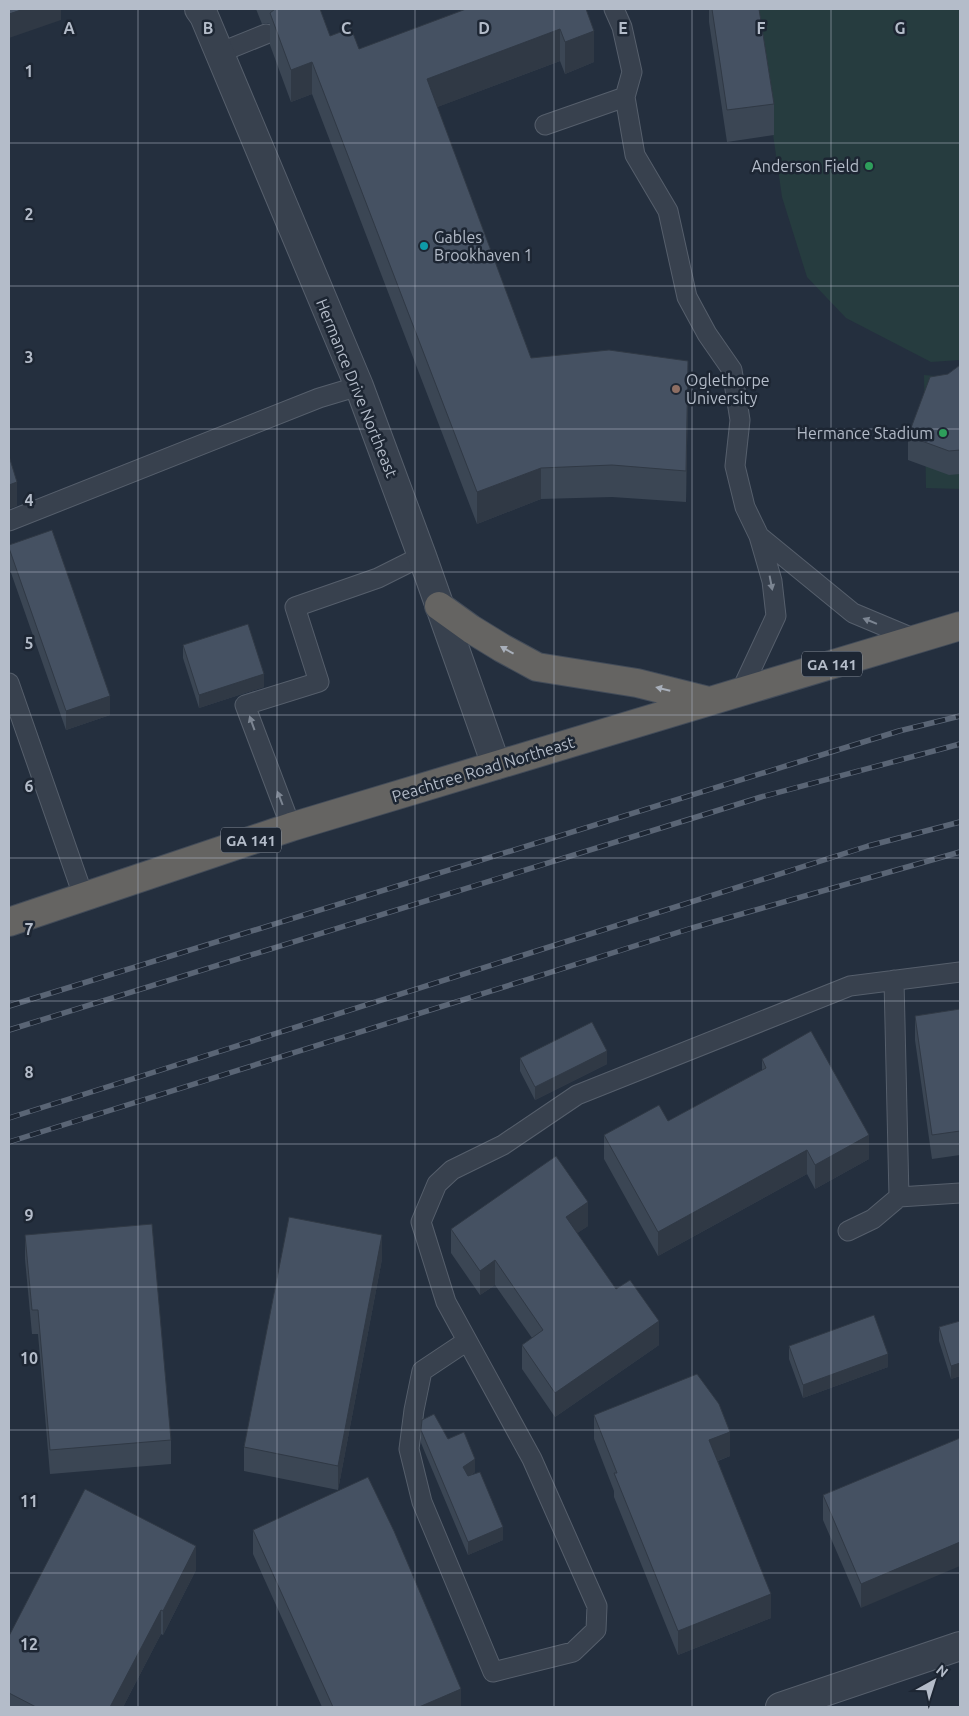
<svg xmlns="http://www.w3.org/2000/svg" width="969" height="1716" viewBox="0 0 969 1716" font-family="Ubuntu,sans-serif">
  <rect width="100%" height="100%" fill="#242f3e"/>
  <path fill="#263c3f" d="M 755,9 L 960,9 L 960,360 L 931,362 L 846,318 L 807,277 L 782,197 Z
    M 924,375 L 960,378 L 960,489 L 926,488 Z"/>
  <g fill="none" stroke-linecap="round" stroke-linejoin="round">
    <defs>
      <path id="service" d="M 614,9 L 622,27 L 632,72 L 625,97
        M 219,53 L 266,34
        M 545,125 L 625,97 L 635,155 L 668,211 L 687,297 L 707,334 L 732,370 L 740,420 L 735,466 L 745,507 L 759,536 L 772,581 L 776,616 L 741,691
        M 9,521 L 319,398 L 359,386
        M 759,536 L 853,613 L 915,639
        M 9,683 L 84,898
        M 291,827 L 245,705 L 319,682 L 295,607 L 378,578 L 422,556
        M 894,980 L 899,1197
        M 848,1231 L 873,1219 L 899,1197 L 960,1193
        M 467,1341 L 422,1371 L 414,1410 L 409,1449 L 422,1502 L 493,1672 L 573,1652 L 596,1630 L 597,1606 L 532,1459 L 446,1302 L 421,1222 L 437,1184 L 452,1170 L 503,1145 L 577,1095 L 850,986 L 960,972"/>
      <path id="minor" d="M 780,1707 L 960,1646"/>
      <path id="tertiary" d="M 199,9 L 204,16 L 359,386 L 422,556 L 496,765"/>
      <path id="trunk" d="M 439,606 L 471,629 L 502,648 L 537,667 L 637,683 L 709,701
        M 9,922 L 291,827 L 960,626"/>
    </defs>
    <use href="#service" stroke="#565f6c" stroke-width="21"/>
    <use href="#minor" stroke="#565f6c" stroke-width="30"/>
    <use href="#tertiary" stroke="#565f6c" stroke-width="30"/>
    <use href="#trunk" stroke="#434c59" stroke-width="30"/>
    <use href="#service" stroke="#38414e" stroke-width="19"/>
    <use href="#minor" stroke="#38414e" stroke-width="28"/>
    <use href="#tertiary" stroke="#38414e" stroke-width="28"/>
    <use href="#trunk" stroke="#656462" stroke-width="28"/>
    <defs>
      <path id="rail" d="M 9,1006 L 899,731 L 960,716
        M 9,1030 L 761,797 L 960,744
        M 9,1118 L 868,846 L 960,822
        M 9,1142 L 692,928 L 960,852"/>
    </defs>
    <use href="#rail" stroke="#5a6575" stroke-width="5.5"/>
    <use href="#rail" stroke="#1d2633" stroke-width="4" stroke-dasharray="11" stroke-linecap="butt"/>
  </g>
  <path fill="#3b4654" d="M 256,9 L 320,9 L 330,36 L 359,49 L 586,9 L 594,62 L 565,74 L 560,61 L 437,107 L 531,358 L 688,393 L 686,502 L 612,497 L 541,499 L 477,524 L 312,94 L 291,102 L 270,45 L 270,24 L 267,23 L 262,24 Z
    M 709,9 L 759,9 L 774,104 L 774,135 L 727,142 L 709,22 Z
    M 960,365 L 960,474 L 949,475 L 908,460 L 908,436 L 948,374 Z
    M 9,545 L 110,715 L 66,730 L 9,567 Z
    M 183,645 L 264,687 L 199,708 L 183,658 Z
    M 960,1009 L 960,1155 L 932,1159 L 915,1040 L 915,1016 Z
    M 520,1058 L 607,1064 L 535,1100 L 520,1071 Z
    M 762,1059 L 869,1159 L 815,1189 L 807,1174 L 658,1256 L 604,1159 L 604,1135 L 668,1121 L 762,1070 Z
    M 588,1226 L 577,1233 L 616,1289 L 659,1345 L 555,1417 L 522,1369 L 522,1345 L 532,1338 L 495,1285 L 480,1295 L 451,1253 L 451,1229 Z
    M 25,1235 L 171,1440 L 171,1464 L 50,1474 L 38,1334 L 32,1334 L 25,1259 Z
    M 382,1259 L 338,1490 L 244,1471 L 244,1447 Z
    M 960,1321 L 960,1376 L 951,1379 L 939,1341 L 939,1327 Z
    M 789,1346 L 888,1367 L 803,1398 L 789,1359 Z
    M 594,1415 L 730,1456 L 718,1461 L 771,1618 L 678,1655 L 614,1497 L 614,1491 L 594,1439 Z
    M 421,1430 L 448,1439 L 475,1472 L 470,1476 L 503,1540 L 468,1555 L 421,1443 Z
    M 960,1438 L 861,1608 L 823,1520 L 823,1495 Z
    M 253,1530 L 461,1707 L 322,1707 L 253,1554 Z
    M 196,1570 L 163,1635 L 161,1634 L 123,1707 L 9,1707 L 9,1636 Z"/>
  <path fill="#303945" d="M 24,9 L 61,9 L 61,20 L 9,38 L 9,14 Z
    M 560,29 L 560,61 L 427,111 L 427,79 Z
    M 594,31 L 594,62 L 565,74 L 565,42 Z
    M 312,62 L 312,94 L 291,102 L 291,70 Z
    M 688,361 L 688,393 L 686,502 L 686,471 Z
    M 541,468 L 541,499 L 477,524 L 477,492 Z
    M 17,482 L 17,506 L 9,509 L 9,485 Z
    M 264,674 L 264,687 L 199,708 L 199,695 Z
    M 110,696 L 110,715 L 66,730 L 66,711 Z
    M 607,1051 L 607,1064 L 535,1100 L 535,1087 Z
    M 869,1135 L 869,1159 L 815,1189 L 815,1165 Z
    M 807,1150 L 807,1174 L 658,1256 L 658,1232 Z
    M 588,1202 L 588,1226 L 566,1241 L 566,1217 Z
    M 382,1235 L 382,1259 L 338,1490 L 338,1466 Z
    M 495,1260 L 495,1285 L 480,1295 L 480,1271 Z
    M 659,1321 L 659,1345 L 555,1417 L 555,1393 Z
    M 888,1354 L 888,1367 L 803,1398 L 803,1385 Z
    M 960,1363 L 960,1376 L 951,1379 L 951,1366 Z
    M 730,1432 L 730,1456 L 709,1464 L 709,1440 Z
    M 475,1459 L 475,1472 L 463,1480 L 463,1467 Z
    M 503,1527 L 503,1540 L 468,1555 L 468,1542 Z
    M 960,1542 L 960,1566 L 861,1608 L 861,1584 Z
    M 196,1546 L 196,1570 L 163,1635 L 163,1611 Z
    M 771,1594 L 771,1618 L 678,1655 L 678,1631 Z
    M 161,1610 L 161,1634 L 123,1707 L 110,1707 Z
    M 461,1689 L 461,1707 L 419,1707 Z"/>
  <path fill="#455162" stroke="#303945" d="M 9,9 L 24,9 L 9,14 Z
    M 275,9 L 320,9 L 330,36 L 351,28 L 359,49 L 466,9 L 586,9 L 594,31 L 565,42 L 560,29 L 427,79 L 531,358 L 609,350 L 688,361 L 686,471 L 612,465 L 541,468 L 477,492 L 312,62 L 291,70 L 270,13 Z
    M 712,9 L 759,9 L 774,104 L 727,110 Z
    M 960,365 L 960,450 L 949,451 L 908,436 L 930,377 L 948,374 Z
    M 9,456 L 17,482 L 9,485 Z
    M 52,530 L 110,696 L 66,711 L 9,548 L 9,545 Z
    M 248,624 L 264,674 L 199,695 L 183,645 Z
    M 960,1009 L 960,1131 L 932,1135 L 915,1016 Z
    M 592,1022 L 607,1051 L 535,1087 L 520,1058 Z
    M 811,1031 L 869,1135 L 815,1165 L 807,1150 L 658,1232 L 604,1135 L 659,1105 L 668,1121 L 766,1068 L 762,1059 Z
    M 556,1156 L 588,1202 L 566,1217 L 616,1289 L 630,1280 L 659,1321 L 555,1393 L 522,1345 L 543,1330 L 495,1260 L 480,1271 L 451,1229 Z
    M 289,1217 L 382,1235 L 338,1466 L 244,1447 Z
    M 152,1224 L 171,1440 L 50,1450 L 38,1310 L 32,1310 L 25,1235 Z
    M 874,1315 L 888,1354 L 803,1385 L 789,1346 Z
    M 960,1321 L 960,1363 L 951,1366 L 939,1327 Z
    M 697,1374 L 719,1404 L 730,1432 L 709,1440 L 771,1594 L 678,1631 L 614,1473 L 617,1473 L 594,1415 Z
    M 434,1414 L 448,1439 L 464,1432 L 475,1459 L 463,1467 L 468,1476 L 480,1472 L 503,1527 L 468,1542 L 421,1430 L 422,1420 Z
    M 960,1438 L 960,1542 L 861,1584 L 823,1495 Z
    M 368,1477 L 394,1531 L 461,1689 L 419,1707 L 333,1707 L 253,1530 Z
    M 85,1489 L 196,1546 L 163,1611 L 161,1610 L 110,1707 L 36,1707 L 9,1693 L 9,1636 Z"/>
  <defs><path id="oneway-solid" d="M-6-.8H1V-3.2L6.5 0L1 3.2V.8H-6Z" transform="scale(1.25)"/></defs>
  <g fill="#7c8592">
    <use href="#oneway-solid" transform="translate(771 583) rotate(79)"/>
    <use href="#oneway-solid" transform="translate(870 621) rotate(-158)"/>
    <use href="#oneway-solid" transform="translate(252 723) rotate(-110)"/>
    <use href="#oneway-solid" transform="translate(280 798) rotate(-111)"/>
  </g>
  <g fill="#a8afba">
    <use href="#oneway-solid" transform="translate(507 650) rotate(-151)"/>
    <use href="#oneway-solid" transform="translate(663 689) rotate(-166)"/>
  </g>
  <path fill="none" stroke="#b4bcc9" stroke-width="1" stroke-opacity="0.55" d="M 138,9 L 138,1707M 277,9 L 277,1707M 415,9 L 415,1707M 554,9 L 554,1707M 692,9 L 692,1707M 831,9 L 831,1707M 9,143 L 960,143M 9,286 L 960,286M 9,429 L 960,429M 9,572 L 960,572M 9,715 L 960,715M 9,858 L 960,858M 9,1001 L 960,1001M 9,1144 L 960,1144M 9,1287 L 960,1287M 9,1430 L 960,1430M 9,1573 L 960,1573"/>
  <g fill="#2e9e5b" stroke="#1d2633" stroke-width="2">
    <circle cx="869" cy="166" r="5"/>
    <circle cx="943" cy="433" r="5"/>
  </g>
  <circle fill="#0f9aa8" stroke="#1d2633" stroke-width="2" cx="424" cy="246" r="5"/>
  <circle fill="#8d6e63" stroke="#1d2633" stroke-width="2" cx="676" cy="389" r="5"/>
  <g text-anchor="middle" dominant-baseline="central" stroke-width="5" stroke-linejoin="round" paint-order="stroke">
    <g fill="#1d2633" stroke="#878f9c" stroke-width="1">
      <rect x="802" y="651.5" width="60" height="25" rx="4"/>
      <rect x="221" y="827.5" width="60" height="25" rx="4"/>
    </g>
    <g font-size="15" font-weight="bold" fill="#b4bcc9">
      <text x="832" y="664">GA 141</text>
      <text x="251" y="840">GA 141</text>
    </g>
    <g font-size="16" fill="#b4bcc9" stroke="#1d2633" text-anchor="end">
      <text x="859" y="166">Anderson Field</text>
      <text x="434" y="237" text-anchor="start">Gables<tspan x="434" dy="18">Brookhaven 1</tspan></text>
      <text x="686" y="380" text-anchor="start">Oglethorpe<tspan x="686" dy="18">University</tspan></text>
      <text x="933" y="433">Hermance Stadium</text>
    </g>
    <g font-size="16" fill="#b4bcc9" stroke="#1d2633">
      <text transform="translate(357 388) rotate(68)">Hermance Drive Northeast</text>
      <text transform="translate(483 769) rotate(-17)">Peachtree Road Northeast</text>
    </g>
  </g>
  <g font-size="16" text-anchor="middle" font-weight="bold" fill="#b4bcc9" stroke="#1d2633" stroke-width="5" stroke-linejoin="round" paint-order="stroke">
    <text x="69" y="34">A</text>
    <text x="208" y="34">B</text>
    <text x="346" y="34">C</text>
    <text x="484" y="34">D</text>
    <text x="623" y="34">E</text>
    <text x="761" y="34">F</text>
    <text x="900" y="34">G</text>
    <text x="29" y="77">1</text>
    <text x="29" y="220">2</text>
    <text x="29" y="363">3</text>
    <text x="29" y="506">4</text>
    <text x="29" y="649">5</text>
    <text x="29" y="792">6</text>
    <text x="29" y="935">7</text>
    <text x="29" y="1078">8</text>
    <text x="29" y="1221">9</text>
    <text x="29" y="1364">10</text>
    <text x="29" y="1507">11</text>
    <text x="29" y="1650">12</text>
  </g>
  <rect width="969" height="1716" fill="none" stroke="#b4bcc9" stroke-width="20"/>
  <g transform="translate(934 1681) rotate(39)" stroke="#1d2633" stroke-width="4" paint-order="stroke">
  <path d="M0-4L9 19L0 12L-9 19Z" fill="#b4bcc9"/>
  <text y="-8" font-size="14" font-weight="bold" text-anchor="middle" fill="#b4bcc9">N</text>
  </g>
</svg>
